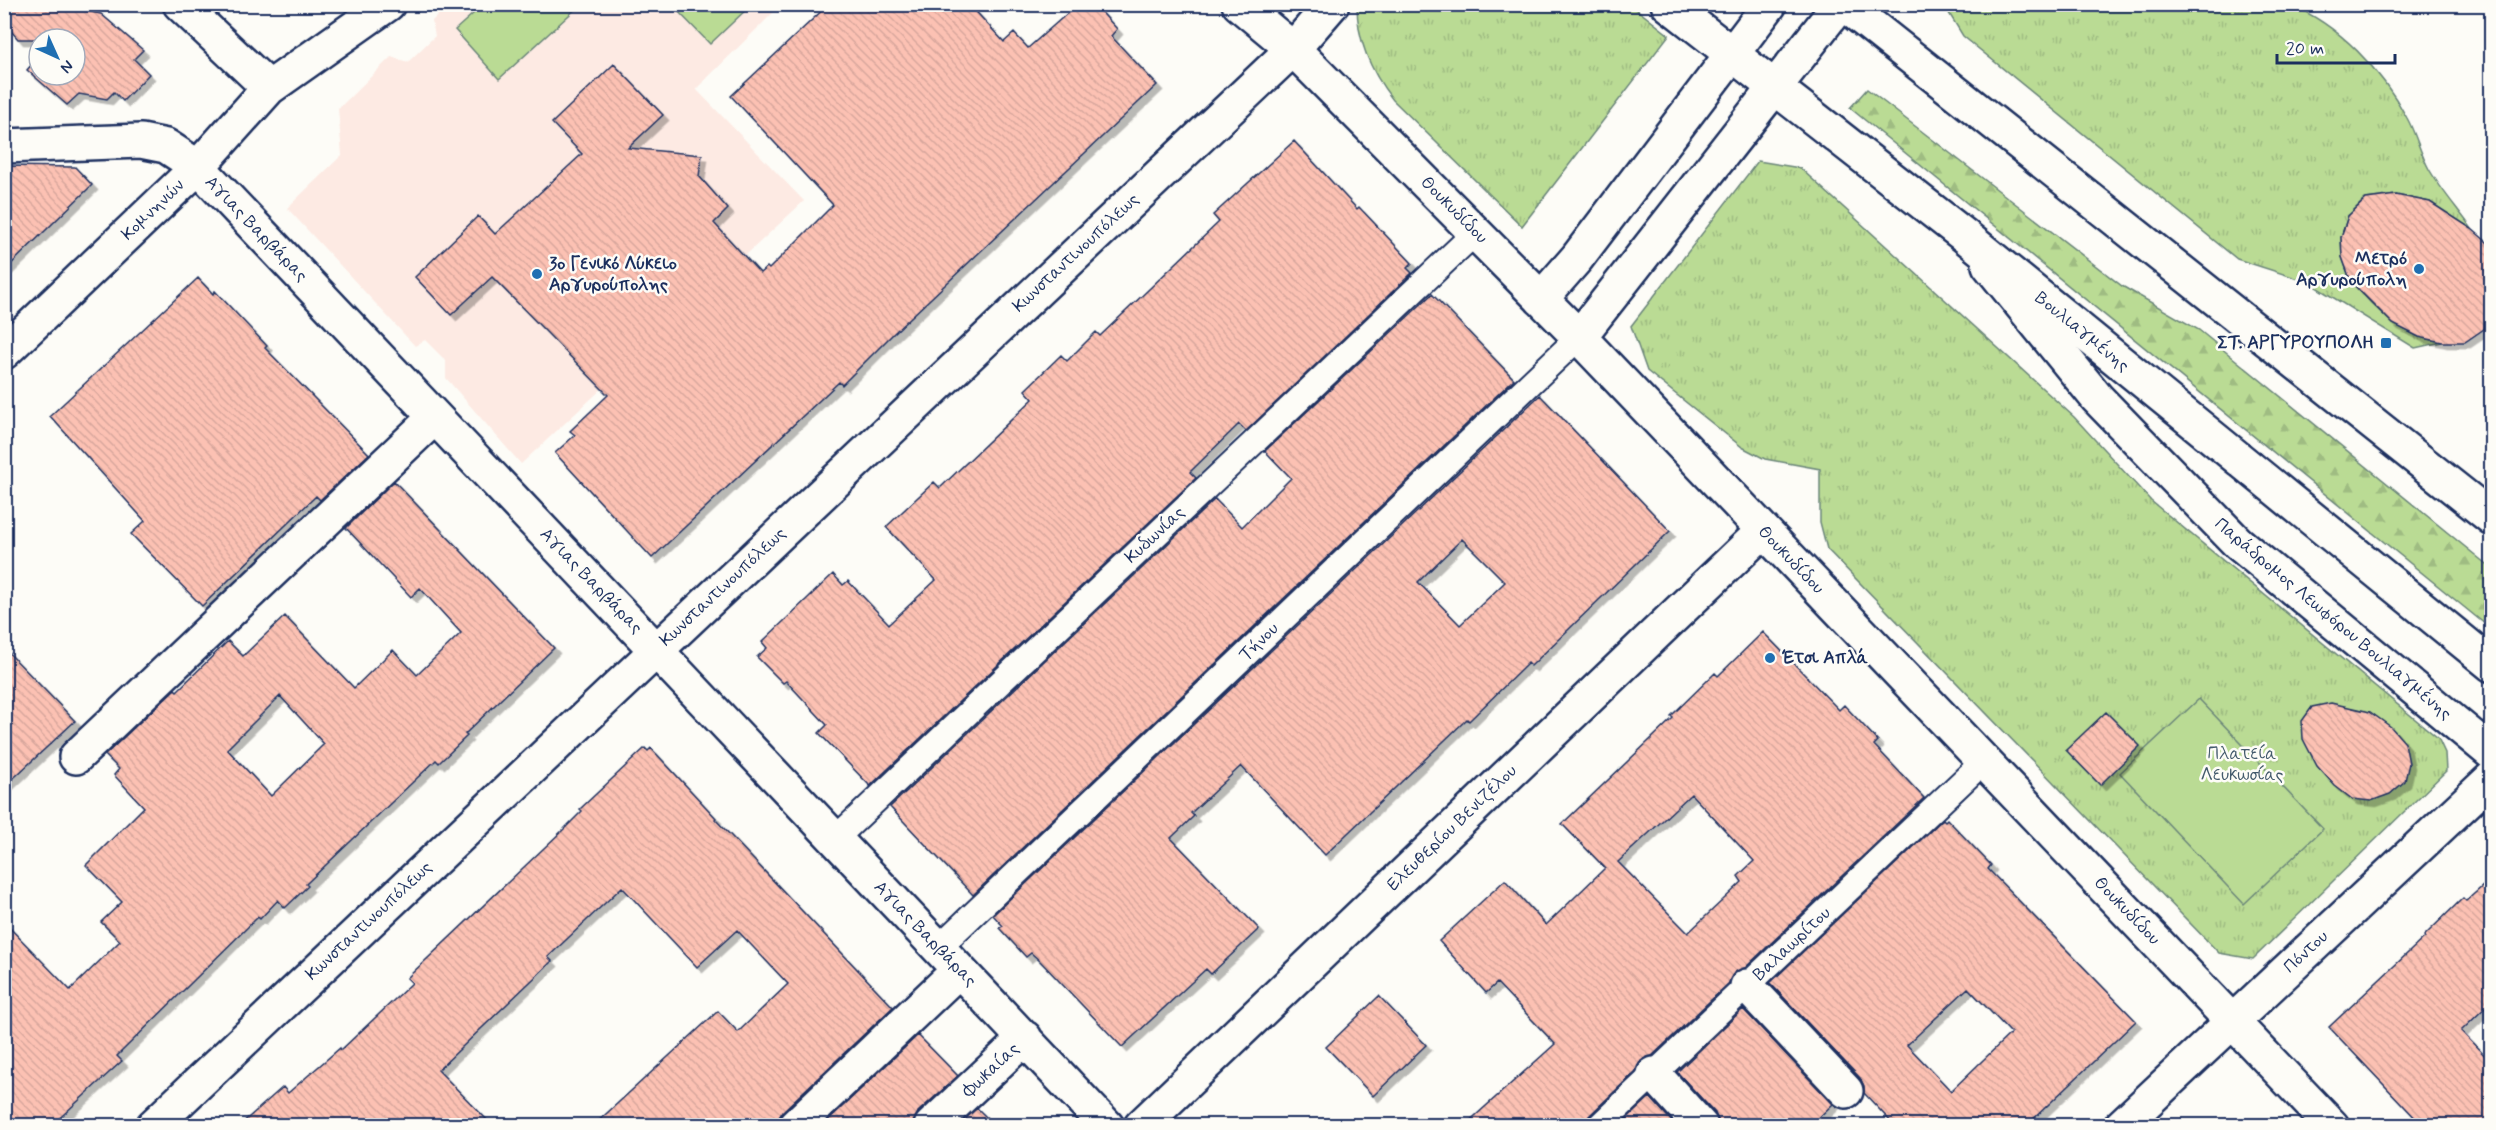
<svg xmlns="http://www.w3.org/2000/svg" width="2496" height="1130" viewBox="0 0 2496 1130" font-family="Mynerve,sans-serif">
  <defs>
    <pattern id="grass-tufts" width="24" height="20" patternUnits="userSpaceOnUse" patternTransform="scale(1.5)"><rect width="24" height="20" fill="#badb94"/><path d="M3 7l-1-3M5 7V3M7 7l1-3M15 17l-1-3M17 17v-4M19 17l1-3" fill="none" stroke="#9fbc82"/></pattern>
    <pattern id="forest-firs" width="22" height="20" patternUnits="userSpaceOnUse" patternTransform="scale(1.5)"><rect width="22" height="20" fill="#badb94"/><path d="M5 1l3.5 6h-7zM16 11l3.5 6h-7z" fill="#9fbc82"/></pattern>
    <pattern id="building-back-hatch" width="6" height="6" patternUnits="userSpaceOnUse" patternTransform="scale(1.5)"><rect width="6" height="6" fill="#fcc1b3"/><path d="M-1 5l2 2M0 0l6 6M5-1l2 2" fill="none" stroke="#d7a69c"/></pattern>
    <filter id="shadow"><feDropShadow dx="5.5" dy="5.5" stdDeviation="0" flood-color="#0004"/></filter>
  </defs>
  <rect width="100%" height="100%" fill="#fdfcf7"/>
  <filter id="ink" filterUnits="userSpaceOnUse"><feTurbulence type="fractalNoise" baseFrequency=".0167" numOctaves="2"/><feDisplacementMap in="SourceGraphic" scale="12" xChannelSelector="R" yChannelSelector="G"/><feConvolveMatrix kernelMatrix="1 2 1 2 8 2 1 2 1" color-interpolation-filters="sRGB"/></filter>
  <g filter="url(#ink)">
    <path fill="#fdeae3" d="M 448,5 L 781,5 L 696,89 L 804,201 L 521,464 L 446,378 L 446,361 L 425,340 L 415,346 L 287,208 L 342,155 L 338,109 L 391,57 L 408,62 L 435,36 L 432,21 Z"/>
    <path fill="url(#grass-tufts)" stroke="#6a8579" stroke-width="1.5" d="M 2288,4 C 2339,24 2382,71 2407,118 C 2416,134 2420,153 2429,169 C 2441,190 2458,209 2472,229 L 2430,202 L 2396,195 L 2365,199 L 2348,216 L 2341,237 L 2342,257 L 2351,281 L 2371,303 L 2393,324 L 2419,337 L 2442,342 L 2415,348 L 2308,282 L 2237,259 L 1963,36 L 1944,5 Z
      M 1357,5 L 1631,5 L 1669,35 L 1522,226 L 1393,100 C 1371,72 1357,41 1357,5 Z
      M 1758,161 L 1800,168 L 2074,417 L 2151,501 L 2438,738 L 2445,753 L 2446,771 L 2253,959 L 2219,953 L 1827,549 L 1820,522 L 1820,469 L 1765,459 L 1742,447 L 1647,371 L 1631,326 Z"/>
    <path fill="url(#forest-firs)" stroke="#6a8579" stroke-width="1.5" d="M 1867,89 L 2122,286 L 2199,330 L 2491,568 L 2491,629 L 1850,108 Z"/>
    <path fill="#badb94" stroke="#6a8579" stroke-width="1.5" d="M 483,5 L 483,4 L 580,5 L 499,79 L 455,30 Z
      M 672,5 L 751,5 L 710,44 Z
      M 2199,699 L 2323,829 L 2244,904 L 2120,773 Z"/>
    <path fill="url(#building-back-hatch)" stroke="#1b2f5e" stroke-width="1.5" fill-rule="evenodd" filter="url(#shadow)" d="M 4,4 L 81,4 L 86,11 L 101,14 L 143,50 L 134,59 L 149,74 L 123,101 L 114,92 L 107,99 L 79,94 L 67,105 L 27,70 L 39,56 L 39,75 L 75,75 L 75,39 L 18,39 L 4,23 Z
      M 829,4 L 969,4 L 1004,42 L 1014,33 L 1028,48 L 1078,4 L 1094,4 L 1117,29 L 1111,36 L 1157,85 L 894,333 L 842,385 L 839,382 L 652,558 L 555,453 L 575,435 L 570,431 L 608,395 L 492,277 L 451,315 L 415,277 L 478,216 L 495,234 L 582,154 L 552,123 L 614,64 L 663,115 L 628,148 L 702,155 L 699,176 L 728,209 L 714,223 L 760,273 L 767,267 L 769,269 L 833,205 L 731,96 Z
      M 1294,141 L 1357,209 L 1359,207 L 1412,263 L 1407,268 L 1412,273 L 1246,431 L 1239,424 L 1190,472 L 1196,478 L 870,786 L 819,733 L 827,725 L 786,681 L 783,683 L 757,657 L 767,648 L 762,642 L 833,574 L 843,585 L 848,581 L 889,624 L 936,580 L 886,527 L 934,482 L 940,488 L 1033,399 L 1025,390 L 1061,355 L 1067,361 L 1096,332 L 1100,336 L 1219,222 L 1213,215 Z
      M 4,166 L 75,167 L 92,185 L 4,271 Z
      M 2396,195 L 2430,202 L 2472,229 L 2487,242 L 2492,251 L 2492,319 L 2484,329 L 2465,342 L 2442,342 L 2419,337 L 2393,324 L 2351,282 L 2342,257 L 2341,237 L 2348,216 L 2366,199 Z
      M 198,278 L 213,294 L 215,291 L 267,346 L 265,348 L 369,454 L 320,500 L 316,496 L 202,606 L 131,534 L 145,521 L 50,416 Z
      M 1432,294 L 1514,379 L 973,895 L 890,807 L 1215,499 L 1242,527 L 1291,478 L 1265,451 Z
      M 1540,395 L 1670,531 L 1531,666 L 1528,663 L 1469,721 L 1467,719 L 1325,855 L 1241,766 L 1191,813 L 1194,816 L 1171,838 L 1259,929 L 1211,974 L 1206,969 L 1122,1047 L 1040,961 L 1031,953 L 1026,957 L 999,928 L 1003,926 L 993,915 ZM 1462,539 L 1505,582 L 1460,625 L 1418,582 Z
      M 394,481 L 554,648 L 465,734 L 467,736 L 439,763 L 436,760 L 372,821 L 306,884 L 308,886 L 285,908 L 278,900 L 260,919 L 258,917 L 117,1056 L 122,1061 L 52,1125 L 4,1125 L 4,922 L 70,990 L 120,941 L 101,922 L 122,902 L 86,865 L 144,807 L 114,775 L 119,769 L 105,755 L 175,689 L 177,691 L 228,641 L 243,656 L 285,616 L 354,688 L 393,650 L 417,675 L 461,633 L 420,588 L 411,597 L 346,528 ZM 280,696 L 324,744 L 271,796 L 227,749 Z
      M 1763,632 L 1839,710 L 1844,705 L 1878,741 L 1874,745 L 1924,798 L 1745,968 L 1734,973 L 1729,983 L 1652,1056 L 1641,1061 L 1636,1071 L 1589,1116 L 1585,1125 L 1465,1125 L 1555,1044 L 1497,983 L 1486,993 L 1439,941 L 1505,880 L 1546,925 L 1605,868 L 1562,824 L 1673,718 L 1671,716 L 1715,673 L 1718,676 ZM 1691,794 L 1754,861 L 1738,876 L 1742,882 L 1688,933 L 1618,862 Z
      M 4,648 L 75,721 L 4,787 Z
      M 2331,703 L 2370,712 L 2391,727 L 2405,743 L 2409,763 L 2405,781 L 2390,794 L 2371,801 L 2352,799 L 2335,786 L 2317,766 L 2303,739 L 2302,721 L 2312,707 Z
      M 2106,712 L 2140,746 L 2100,785 L 2066,750 Z
      M 645,748 L 648,751 L 651,748 L 716,818 L 715,819 L 893,1007 L 782,1112 L 777,1125 L 594,1125 L 718,1011 L 738,1032 L 788,984 L 737,930 L 697,967 L 622,887 L 548,957 L 552,961 L 438,1070 L 492,1125 L 240,1125 L 283,1087 L 288,1093 L 340,1048 L 341,1050 L 412,983 L 407,978 L 564,829 L 582,811 L 580,809 Z
      M 1943,819 L 1945,821 L 1947,819 L 1991,865 L 1988,869 L 2136,1021 L 2027,1125 L 1894,1125 L 1864,1093 L 1864,1086 L 1860,1078 L 1770,983 ZM 1968,988 L 2011,1033 L 1951,1091 L 1907,1045 Z
      M 2492,878 L 2492,1001 L 2461,1031 L 2492,1063 L 2492,1125 L 2422,1125 L 2329,1027 L 2425,937 L 2424,936 L 2463,898 L 2466,901 Z
      M 1379,996 L 1426,1045 L 1373,1096 L 1326,1047 Z
      M 1743,1009 L 1833,1104 L 1811,1125 L 1719,1125 L 1715,1113 L 1677,1072 Z
      M 918,1035 L 958,1076 L 918,1112 L 913,1125 L 823,1125 Z
      M 1650,1097 L 1675,1125 L 1620,1125 Z
      M 977,1108 L 994,1125 L 959,1125 Z"/>
    <g fill="none" stroke-linecap="round" stroke-linejoin="round">
      <defs>
        <path id="lane" d="M 835,839 L 1476,232
          M 938,948 L 1579,337
          M 1599,1126 L 1984,761"/>
        <path id="street" d="M 180,4 L 269,88
          M 4,146 L 141,141 L 166,146 L 198,167 L 1107,1126
          M 4,352 L 198,167 L 269,88 L 388,4
          M 76,757 L 435,417
          M 1747,986 L 1846,1091
          M 1654,1074 L 1701,1126
          M 153,1126 L 1293,49 L 1239,4
          M 795,1126 L 959,970
          M 931,1126 L 1025,1038
          M 1141,1126 L 1763,531
          M 2121,1126 L 2492,778"/>
        <path id="secondary" d="M 1332,4 L 1293,49 L 1579,337 L 2332,1126
          M 1989,265 L 2097,398 L 2238,543 L 2492,753
          M 1541,299 L 1577,258 L 1770,4
          M 1579,337 L 1840,4"/>
        <path id="primary" d="M 1668,4 L 1965,236 L 2492,665
          M 1844,4 L 2492,518"/>
      </defs>
      <use href="#lane" stroke="#1b2f5e" stroke-width="28"/>
      <use href="#street" stroke="#1b2f5e" stroke-width="38"/>
      <use href="#secondary" stroke="#1b2f5e" stroke-width="38"/>
      <use href="#primary" stroke="#1b2f5e" stroke-width="38"/>
      <use href="#lane" stroke="#fdfcf7" stroke-width="24"/>
      <use href="#street" stroke="#fdfcf7" stroke-width="33"/>
      <use href="#secondary" stroke="#fdfcf7" stroke-width="33"/>
      <use href="#primary" stroke="#fdfcf7" stroke-width="33"/>
    </g>
  </g>
  <g fill="#1f6fb2" stroke="#fdfcf7" stroke-width="2">
    <circle cx="2419" cy="269" r="6"/>
    <circle cx="537" cy="274" r="6"/>
    <rect x="2380" y="337" width="12" height="12" rx="3"/>
    <circle cx="1770" cy="658" r="6"/>
  </g>
  <g text-anchor="middle" dominant-baseline="central" stroke-width="5" stroke-linejoin="round" paint-order="stroke">
    <g font-size="18" fill="#1b2f5e" stroke="#fdfcf7">
      <text transform="translate(153 210) rotate(-44)">Κομνηνών</text>
      <text transform="translate(1454 210) rotate(45)">Θουκυδίδου</text>
      <text transform="translate(256 229) rotate(46)">Αγιας Βαρβάρας</text>
      <text transform="translate(1076 253) rotate(-43)">Κωνσταντινουπόλεως</text>
      <text transform="translate(2082 332) rotate(39)">Βουλιαγμένης</text>
      <text transform="translate(1155 535) rotate(-43)">Κυδωνίας</text>
      <text transform="translate(1791 560) rotate(46)">Θουκυδίδου</text>
      <text transform="translate(591 581) rotate(46)">Αγιας Βαρβάρας</text>
      <text transform="translate(723 587) rotate(-43)">Κωνσταντινουπόλεως</text>
      <text transform="translate(2333 619) rotate(40)">Παράδρομος Λεωφόρου Βουλιαγμένης</text>
      <text transform="translate(1259 642) rotate(-44)">Τήνου</text>
      <text transform="translate(1452 828) rotate(-44)">Ελευθερίου Βενιζέλου</text>
      <text transform="translate(2127 911) rotate(46)">Θουκυδίδου</text>
      <text transform="translate(369 921) rotate(-43)">Κωνσταντινουπόλεως</text>
      <text transform="translate(925 934) rotate(46)">Αγιας Βαρβάρας</text>
      <text transform="translate(1792 944) rotate(-43)">Βαλαωρίτου</text>
      <text transform="translate(2306 952) rotate(-43)">Πόντου</text>
      <text transform="translate(991 1070) rotate(-43)">Φωκαίας</text>
    </g>
    <g font-size="18" font-weight="bold" fill="#1b2f5e" stroke="#fdfcf7" text-anchor="end">
      <text x="2407" y="259">Μετρό<tspan x="2407" dy="21">Αργυρούπολη</tspan></text>
      <text x="549" y="264" text-anchor="start">3ο Γενικό Λύκειο<tspan x="549" dy="21">Αργυρούπολης</tspan></text>
      <text x="2374" y="343">ΣΤ. ΑΡΓΥΡΟΥΠΟΛΗ</text>
      <text x="1782" y="658" text-anchor="start">Έτσι Απλά</text>
    </g>
    <g font-size="18" fill="#435a6c" stroke="#fdfcf7">
      <text x="2242" y="754">Πλατεία<tspan x="2242" dy="21">Λευκωσίας</tspan></text>
    </g>
  </g>
  <rect width="2496" height="1130" fill="none" stroke="#fdfcf7" stroke-width="24"/>
  <rect x="12" y="12" width="2472" height="1106" fill="none" stroke="#1b2f5e" stroke-width="2" filter="url(#ink)"/>
  <g transform="translate(57 57) rotate(135)"><circle r="28" fill="#fdfcf7" stroke="#a3aaba" stroke-width="1.5"/>
  <path d="M0-4.5L10 22L0 15L-10 22Z" fill="#1f6fb2"/>
  <text y="-9" font-size="16" font-weight="bold" text-anchor="middle" fill="#1b2f5e">N</text>
  </g>
  <path d="M2277 54v9h118v-9" fill="none" stroke="#1b2f5e" stroke-width="3"/>
  <text x="2286" y="54" font-size="18" fill="#1b2f5e" stroke="#fdfcf7" stroke-width="4.5" paint-order="stroke">20 m</text>
</svg>
